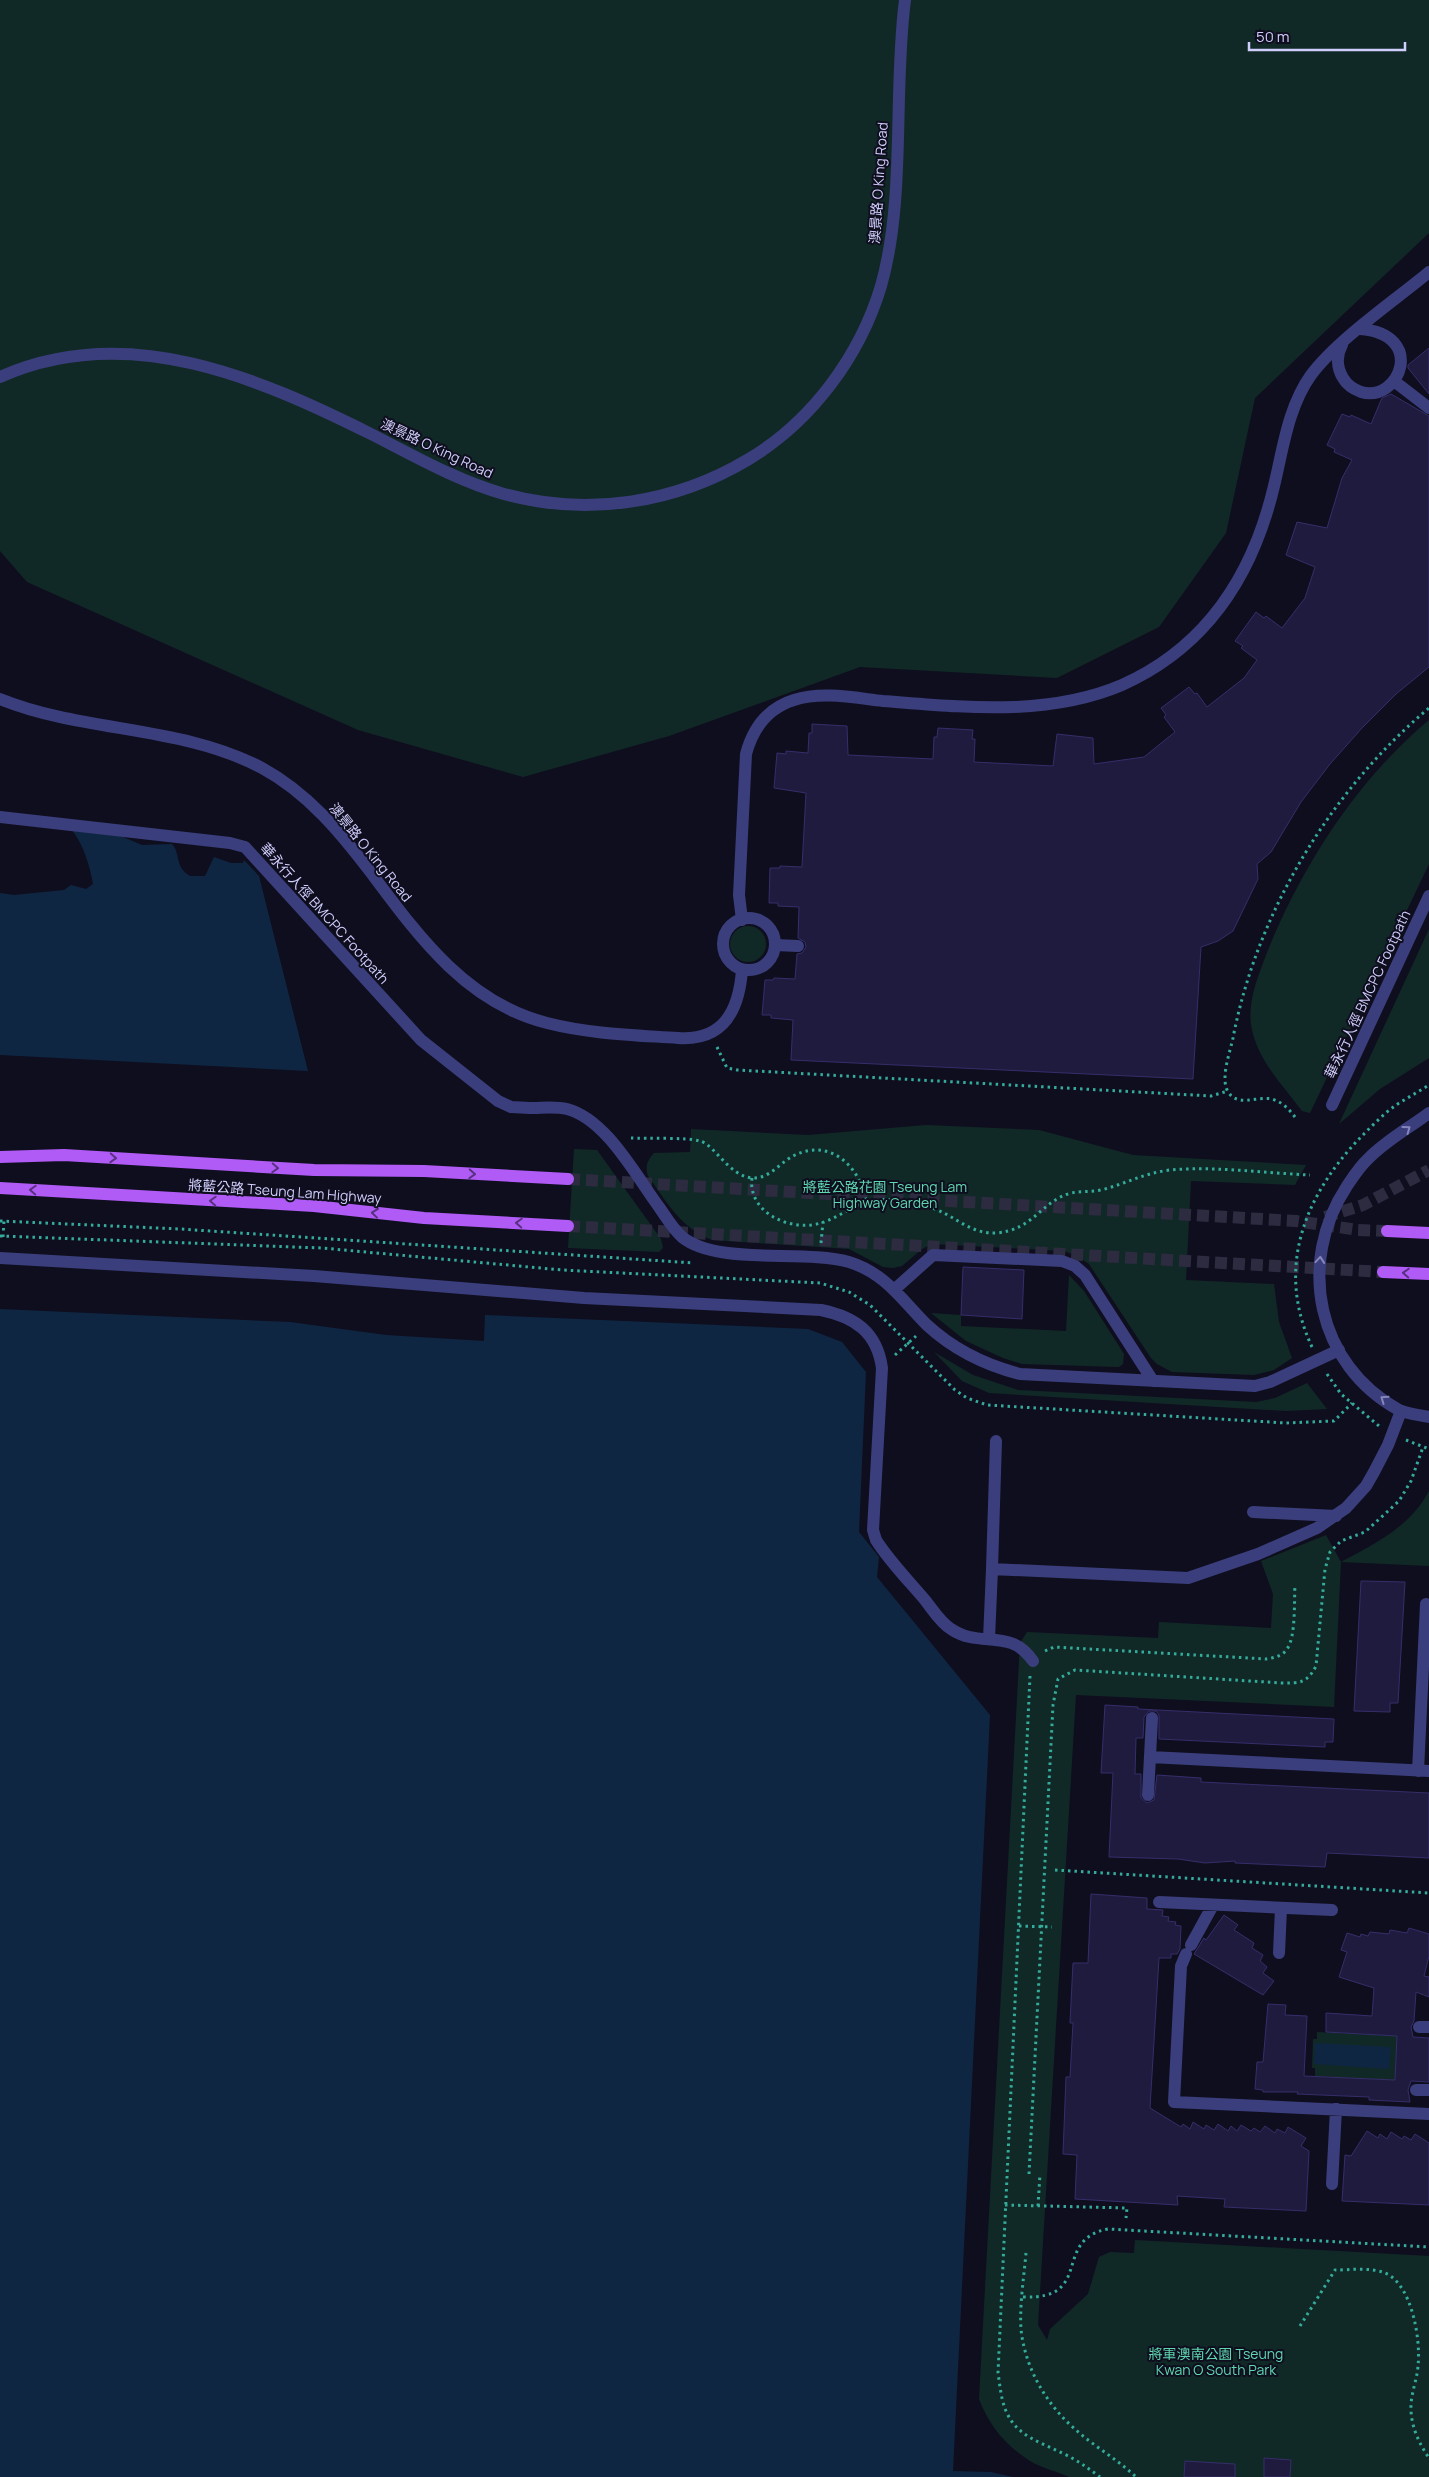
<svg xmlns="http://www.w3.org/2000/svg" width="1429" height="2477" viewBox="0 0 1429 2477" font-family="Manrope,'Noto Sans TC',sans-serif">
  <rect width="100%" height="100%" fill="#0f0e1f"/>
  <path fill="#112926" d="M 0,0 L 1429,0 L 1429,233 L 1255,398 L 1226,533 L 1159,627 L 1057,678 L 860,667 L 669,736 L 523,777 L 358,730 L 27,582 L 0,551 Z
    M 1429,720 L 1429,864 L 1310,1113 L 1302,1111 C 1282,1084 1256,1059 1251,1024 C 1248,1000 1258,977 1266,955 C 1301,867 1356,781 1429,720 Z
    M730 944a18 18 0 1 1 36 0a18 18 0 1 1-36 0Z
    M 1429,929 L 1429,1058 L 1380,1089 L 1339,1124 Z
    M 926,1125 L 1039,1130 L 1133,1155 L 1306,1165 L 1295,1185 L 1191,1181 L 1186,1280 L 1274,1284 L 1279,1322 L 1292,1358 L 1274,1370 L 1254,1375 L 1172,1372 L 1157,1364 L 1151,1358 L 1089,1264 L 1077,1256 L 1064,1251 L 932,1244 L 922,1249 L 902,1266 L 893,1268 L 883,1267 L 849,1249 L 713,1240 C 682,1230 666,1201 648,1176 C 645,1166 647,1161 654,1153 L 690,1152 L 691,1129 L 808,1135 Z
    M 574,1149 L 597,1150 L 661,1239 L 663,1248 L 659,1252 L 568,1248 Z
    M 1069,1275 L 1084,1291 L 1124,1354 L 1123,1364 L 1119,1367 L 1022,1364 L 1003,1358 L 966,1341 L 931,1313 L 961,1315 L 961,1326 L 1066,1331 Z
    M 934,1352 L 973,1375 L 1018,1390 L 1256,1402 L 1275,1398 L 1307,1383 L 1327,1409 L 1286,1411 L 989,1393 L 962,1381 Z
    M 1429,1491 L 1429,1566 L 1341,1562 L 1334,1707 L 1076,1695 L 1038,2325 L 1047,2340 L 1050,2329 L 1088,2294 L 1099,2257 L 1110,2252 L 1134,2253 L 1135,2240 L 1429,2256 L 1429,2477 L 1069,2477 C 1057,2471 1041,2468 1030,2461 C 1005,2445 989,2425 979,2399 L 1020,1643 L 1027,1632 L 1158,1638 L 1159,1622 L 1271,1628 L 1273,1594 L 1261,1561 L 1326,1535 L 1341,1562 C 1376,1543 1410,1527 1429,1491 Z
    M 1317,2032 L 1397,2036 L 1395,2080 L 1315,2076 L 1315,2068 L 1312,2068 L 1313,2039 L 1317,2039 Z"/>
  <path fill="#0f2642" d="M 71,829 L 116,834 L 142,845 L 172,844 C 181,854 174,866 190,876 L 205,876 L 214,857 L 231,863 L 243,863 L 244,860 L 259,876 L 308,1071 L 0,1055 L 0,893 L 14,895 L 64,890 L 71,885 L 86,889 L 93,884 C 90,866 83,843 71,829 Z
    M 0,1309 L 290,1322 L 386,1335 L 484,1341 L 485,1315 L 808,1329 L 842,1342 L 866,1372 L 859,1532 L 879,1557 L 877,1577 L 990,1715 L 953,2471 L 991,2472 L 1013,2477 L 0,2477 Z
    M 1315,2043 L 1391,2047 L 1389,2069 L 1314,2064 Z"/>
  <path fill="#1f1b3f" stroke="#352e6a" d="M 1429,348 L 1429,394 L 1408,368 L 1408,365 Z
    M 1391,394 L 1429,416 L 1429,667 L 1396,694 L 1362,728 L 1330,764 L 1301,802 L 1271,852 L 1257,864 L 1258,879 L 1233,931 L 1218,941 L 1201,947 L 1193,1079 L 791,1060 L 793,1020 L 771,1018 L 771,1015 L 762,1015 L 765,980 L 773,980 L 774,978 L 795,979 L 797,954 L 802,953 L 806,947 L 805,942 L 798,938 L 799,907 L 778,906 L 778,903 L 769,903 L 770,868 L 780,868 L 780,866 L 802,867 L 806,793 L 774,788 L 777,753 L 786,754 L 786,751 L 808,753 L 809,733 L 812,733 L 812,724 L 847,726 L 848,755 L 933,759 L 934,737 L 937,737 L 938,728 L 973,730 L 972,739 L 975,739 L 974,762 L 1053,766 L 1057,734 L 1093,738 L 1094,764 L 1144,757 L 1175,732 L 1164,717 L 1166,715 L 1161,708 L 1189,687 L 1195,694 L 1197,693 L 1207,707 L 1244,678 L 1257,660 L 1241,648 L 1243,646 L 1235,641 L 1256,612 L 1264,618 L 1266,616 L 1282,628 L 1305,598 L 1315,567 L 1286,555 L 1297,522 L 1327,528 L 1342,478 L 1352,460 L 1334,452 L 1335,449 L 1327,445 L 1342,414 L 1350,417 L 1351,415 L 1371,424 L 1382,398 Z
    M 963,1267 L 1024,1270 L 1022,1319 L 961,1315 Z
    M 1361,1581 L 1405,1582 L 1398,1703 L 1390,1703 L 1390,1712 L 1354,1711 Z
    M 1105,1705 L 1138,1707 L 1138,1709 L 1334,1719 L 1333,1742 L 1325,1742 L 1325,1747 L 1159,1739 L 1159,1715 L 1156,1711 L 1149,1711 L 1144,1717 L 1143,1738 L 1136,1738 L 1135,1774 L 1141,1774 L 1141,1798 L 1147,1803 L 1154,1800 L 1157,1775 L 1201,1778 L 1201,1782 L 1429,1793 L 1429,1858 L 1327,1853 L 1325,1867 L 1235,1863 L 1235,1861 L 1205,1863 L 1178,1859 L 1109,1857 L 1113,1773 L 1101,1773 Z
    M 1091,1894 L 1147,1898 L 1147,1909 L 1163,1910 L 1162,1916 L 1169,1917 L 1168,1921 L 1176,1922 L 1175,1925 L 1181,1926 L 1180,1949 L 1177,1954 L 1171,1954 L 1171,1958 L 1159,1958 L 1150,2108 L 1181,2127 L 1183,2124 L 1190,2129 L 1193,2122 L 1204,2129 L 1206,2125 L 1214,2130 L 1218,2124 L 1228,2131 L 1231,2126 L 1237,2131 L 1241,2125 L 1251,2131 L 1254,2128 L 1260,2132 L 1265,2126 L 1275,2133 L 1277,2129 L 1285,2133 L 1288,2127 L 1306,2138 L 1301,2146 L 1309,2151 L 1306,2211 L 1224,2207 L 1225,2199 L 1177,2196 L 1178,2205 L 1075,2199 L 1077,2155 L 1063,2154 L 1066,2077 L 1070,2077 L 1073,2023 L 1070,2023 L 1073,1963 L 1088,1963 Z
    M 1224,1915 L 1238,1925 L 1234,1930 L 1254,1943 L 1252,1948 L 1263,1955 L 1260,1961 L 1267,1967 L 1263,1973 L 1274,1981 L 1263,1995 L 1194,1954 L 1204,1938 L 1206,1940 Z
    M 1409,1928 L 1429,1934 L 1429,1956 L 1424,1976 L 1429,1977 L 1429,1997 L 1416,1992 L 1414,2021 L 1411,2027 L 1413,2037 L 1429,2038 L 1429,2082 L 1411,2081 L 1408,2090 L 1410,2102 L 1369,2100 L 1369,2097 L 1297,2094 L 1298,2092 L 1263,2092 L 1263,2090 L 1255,2089 L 1257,2062 L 1263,2062 L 1268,2004 L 1286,2005 L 1285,2015 L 1307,2016 L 1304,2076 L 1395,2080 L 1397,2036 L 1326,2032 L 1326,2013 L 1372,2016 L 1374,1988 L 1339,1977 L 1347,1952 L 1341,1950 L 1347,1933 L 1360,1937 L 1361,1934 L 1368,1936 L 1370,1932 L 1389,1934 L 1390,1930 L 1407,1933 Z
    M 1367,2131 L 1378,2138 L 1380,2134 L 1387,2139 L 1391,2132 L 1402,2139 L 1404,2136 L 1411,2140 L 1415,2134 L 1429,2143 L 1429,2205 L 1342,2201 L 1345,2155 L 1351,2156 Z
    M 1264,2458 L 1291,2460 L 1290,2477 L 1264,2477 Z
    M 1185,2461 L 1235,2464 L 1235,2477 L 1184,2477 Z"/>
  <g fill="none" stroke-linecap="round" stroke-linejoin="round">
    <path stroke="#2c2b40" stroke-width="12" stroke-dasharray="12 6" stroke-linecap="butt" d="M 568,1179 L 1296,1221 L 1358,1230 L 1387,1231
      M 1325,1217 L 1363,1205 L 1429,1170
      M 568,1226 L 1383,1272"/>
    <path stroke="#34ab9b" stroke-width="3" stroke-dasharray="2.5 4" stroke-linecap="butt" d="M 717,1047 L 727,1068 L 737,1070 L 1211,1096 L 1228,1091
      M 1295,1117 C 1289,1109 1282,1102 1272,1099 C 1257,1096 1236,1108 1227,1090 C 1221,1076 1230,1052 1233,1038 C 1257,912 1331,790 1429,708
      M 631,1138 C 648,1139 685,1137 700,1141 C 715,1145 729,1176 752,1178 C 770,1179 780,1162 795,1155 C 831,1138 860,1167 866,1201
      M 752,1178 C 748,1209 782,1228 811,1225 C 843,1221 855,1195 896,1200 C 912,1201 930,1206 944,1213 C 961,1222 975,1234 996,1233 C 1034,1230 1041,1201 1071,1193 C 1081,1191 1091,1192 1101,1190 C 1125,1184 1144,1173 1170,1170 C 1215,1166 1264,1173 1310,1175
      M 0,1221 L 180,1229 L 694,1263
      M 0,1236 L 322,1248 L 562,1270 L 820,1283 L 849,1292 L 870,1305 L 955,1390 L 967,1398 L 987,1405 L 1286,1423 L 1334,1421 L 1352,1403
      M 3,1237 L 4,1221
      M 821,1243 L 823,1222
      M 1312,1347 C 1276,1270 1303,1199 1357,1141 C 1369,1129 1382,1115 1396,1105 C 1407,1098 1418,1092 1429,1085
      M 895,1355 L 916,1336
      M 1327,1374 L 1341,1394 L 1379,1426
      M 1406,1440 L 1429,1449
      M 1045,1651 L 1054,1647 L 1266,1659 C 1273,1658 1283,1656 1287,1649 C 1296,1637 1294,1601 1295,1585
      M 1030,1676 L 998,2373 C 1000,2386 1001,2399 1006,2411 C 1017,2437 1041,2442 1064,2454 C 1077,2460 1088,2468 1100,2477
      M 1055,1870 L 1429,1893
      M 1019,1926 L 1052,1927
      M 1029,2174 L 1053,1705 L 1058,1679 L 1075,1670 L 1282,1683 C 1301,1683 1307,1683 1316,1666 L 1325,1569 L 1330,1552 L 1341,1541 L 1365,1532 L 1399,1501 L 1411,1481 L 1423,1447
      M 1005,2205 L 1127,2208 L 1126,2218
      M 1038,2206 L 1040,2174
      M 1026,2253 C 1024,2277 1018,2314 1022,2337 C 1028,2373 1048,2406 1076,2430 C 1095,2447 1117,2459 1136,2477
      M 1023,2297 C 1095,2300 1051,2240 1108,2229 L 1429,2247
      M 1300,2326 L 1335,2270 C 1350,2270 1370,2267 1385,2273 C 1412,2284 1421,2340 1418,2366 C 1417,2379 1412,2391 1411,2404 C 1410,2424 1418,2442 1429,2458"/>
    <path stroke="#3b3e7c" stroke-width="12" d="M 1342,345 C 1336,356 1337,368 1343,378 C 1347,385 1353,389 1361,392 C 1400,403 1427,334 1360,329
      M 0,377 C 127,320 259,378 373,435 C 416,457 458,481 504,494 C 588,517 676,503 749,459 C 812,421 860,356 881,286 C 906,198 893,92 905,0
      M 1394,381 L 1429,408
      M 0,699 C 84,733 181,725 262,768 C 308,793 341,833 372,874 C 419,937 467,1003 547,1023 C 590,1034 634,1035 678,1038 C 724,1041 739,1010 742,970
      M723 944a26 26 0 1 1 52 0a26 26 0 1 1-52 0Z
      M 742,920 L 739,895 L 746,754 C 753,728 768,708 794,700 C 822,691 855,698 883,701 C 962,707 1047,717 1122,685 C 1207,647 1253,575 1274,486 C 1283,449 1288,407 1311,375 C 1337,340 1394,301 1429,272
      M 775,945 L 798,946
      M 530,1108 C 542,1108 555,1106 567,1109 C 606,1119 636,1176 659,1207 C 666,1217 673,1229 682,1237 C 718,1266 803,1249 849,1262 C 885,1273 902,1300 927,1325 C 954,1350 985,1365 1020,1374 L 1255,1386 L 1270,1382 L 1339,1350
      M 895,1289 L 933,1255 L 1062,1261 L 1075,1266 L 1085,1275 L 1153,1381
      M 996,1441 L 992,1569 L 1188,1578 L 1258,1554 L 1317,1528 L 1346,1508 L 1366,1486 L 1374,1472 L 1388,1445 L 1401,1411
      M 1253,1512 L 1336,1516
      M 989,1639 L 992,1569
      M 1150,1757 L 1429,1771
      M 1418,1771 L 1426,1604
      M 1148,1795 L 1152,1718
      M 1159,1902 L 1332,1910
      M 1191,1945 L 1213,1905
      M 1279,1953 L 1281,1908
      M 1186,1954 L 1181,1966 L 1174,2102 L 1429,2114
      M 1419,2027 L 1429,2027
      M 1416,2090 L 1429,2090
      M 1332,2184 L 1336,2109"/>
    <path stroke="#3b3e7c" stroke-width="12" d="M 0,817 L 230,843 L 245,847 L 421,1040 L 498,1101 L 511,1107 L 530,1108
      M 1332,1105 L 1429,896
      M 0,1258 L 314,1276 L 584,1298 L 821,1310 C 855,1317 877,1332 882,1368 L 873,1530 L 876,1540 C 890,1562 909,1581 925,1600 C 933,1610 940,1622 951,1629 C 980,1649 1010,1627 1033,1661"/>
    <path stroke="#3b3e7c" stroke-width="12" d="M 1429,1113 C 1409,1128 1385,1141 1368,1159 C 1360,1166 1353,1177 1347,1186 C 1296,1263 1317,1365 1399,1410 C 1408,1414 1420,1415 1429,1417"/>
    <path stroke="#b05bf6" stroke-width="12" d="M 0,1157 L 64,1155 L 314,1170 L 424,1171 L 568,1179
      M 0,1188 L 314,1206 L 424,1218 L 568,1226
      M 1387,1231 L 1429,1233
      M 1383,1272 L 1429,1274"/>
  </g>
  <defs><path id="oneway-chevron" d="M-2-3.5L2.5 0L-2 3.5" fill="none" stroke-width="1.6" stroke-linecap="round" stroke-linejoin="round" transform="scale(1.25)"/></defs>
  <g stroke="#8686bc">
    <use href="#oneway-chevron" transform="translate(1407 1129) rotate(-36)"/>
    <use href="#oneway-chevron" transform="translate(1320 1260) rotate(-85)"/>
    <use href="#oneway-chevron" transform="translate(1384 1399) rotate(-145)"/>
  </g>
  <g stroke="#573180">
    <use href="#oneway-chevron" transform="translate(113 1158) rotate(3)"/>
    <use href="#oneway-chevron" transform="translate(275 1168) rotate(3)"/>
    <use href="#oneway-chevron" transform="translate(472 1174) rotate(3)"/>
    <use href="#oneway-chevron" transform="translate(33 1190) rotate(-177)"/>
    <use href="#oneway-chevron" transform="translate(213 1201) rotate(-177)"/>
    <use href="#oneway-chevron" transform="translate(375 1213) rotate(-174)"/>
    <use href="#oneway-chevron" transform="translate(519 1223) rotate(-177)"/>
    <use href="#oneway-chevron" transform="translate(1406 1273) rotate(-177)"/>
  </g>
  <g text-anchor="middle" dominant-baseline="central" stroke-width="4" stroke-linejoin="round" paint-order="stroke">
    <g font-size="14" fill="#d0cefc" stroke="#0f0e1f">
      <text transform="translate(878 183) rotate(-86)">澳景路 O King Road</text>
      <text transform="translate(437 448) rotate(25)">澳景路 O King Road</text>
      <text transform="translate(371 852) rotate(51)">澳景路 O King Road</text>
      <text transform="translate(325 913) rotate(48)">華永行人徑 BMCPC Footpath</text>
      <text transform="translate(1367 994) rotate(-65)">華永行人徑 BMCPC Footpath</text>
      <text transform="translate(285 1191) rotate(4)">將藍公路 Tseung Lam Highway</text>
    </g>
    <g font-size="14" fill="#5fd8b0" stroke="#0f0e1f">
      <text x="885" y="1186">將藍公路花園 Tseung Lam<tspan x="885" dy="16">Highway Garden</tspan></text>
      <text x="1216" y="2353">將軍澳南公園 Tseung<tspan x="1216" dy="16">Kwan O South Park</tspan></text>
    </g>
  </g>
  <path d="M1249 42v8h156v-8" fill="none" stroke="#d0cefc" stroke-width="2.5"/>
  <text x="1256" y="42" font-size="15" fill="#d0cefc" stroke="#0f0e1f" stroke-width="4" paint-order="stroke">50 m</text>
</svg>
